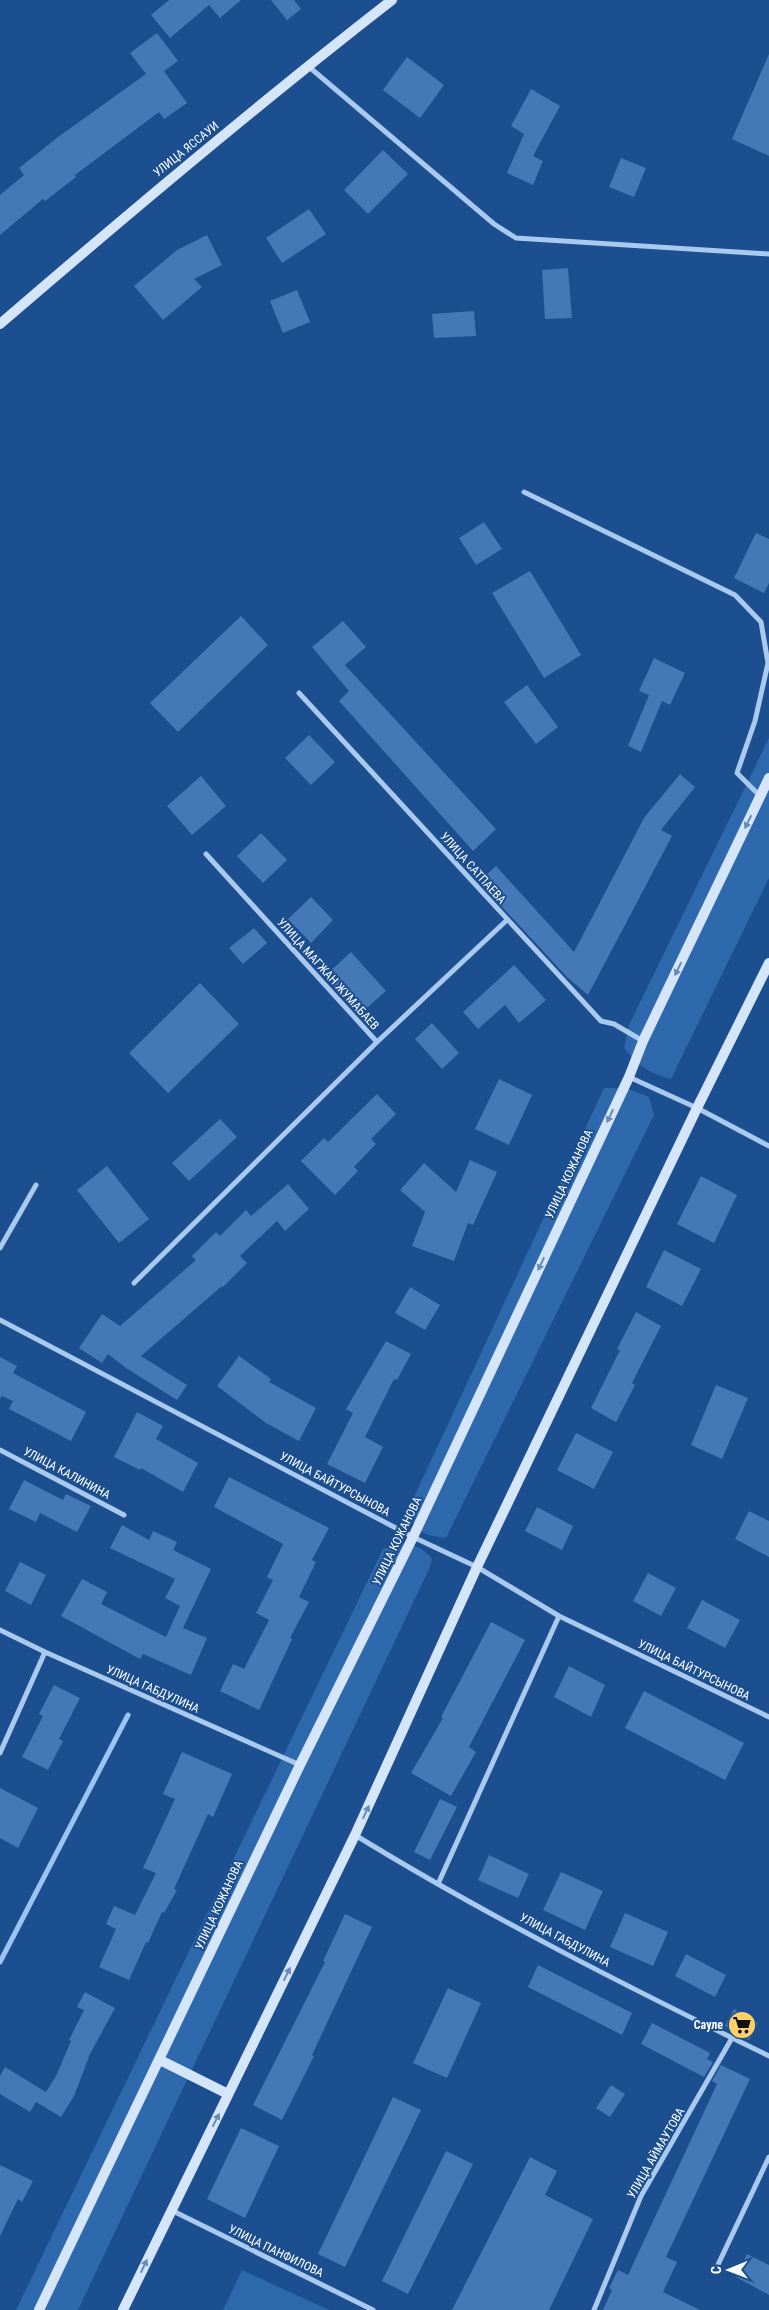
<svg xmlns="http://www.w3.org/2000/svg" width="769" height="2310" viewBox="0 0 769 2310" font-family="'Roboto Condensed',sans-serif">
  <rect width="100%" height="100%" fill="#1b4f8f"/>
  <path fill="#2e69ad" d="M 769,738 L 769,878 L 671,1079 C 649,1073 638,1066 624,1048 L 629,1025 Z
    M 604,1088 L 626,1088 L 649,1097 L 654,1115 L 446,1538 C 423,1535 415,1533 408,1510 Z
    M 401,1543 C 413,1544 425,1549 432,1559 L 429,1569 L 78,2310 L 16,2310 L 383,1549 Z
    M 242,2270 L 329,2310 L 223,2310 Z"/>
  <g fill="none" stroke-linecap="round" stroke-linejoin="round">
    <path stroke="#9cc4f0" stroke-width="5" d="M 0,1962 L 128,1715"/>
  </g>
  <path fill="#4478b7" d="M 169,0 L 241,0 L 220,18 L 209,5 L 170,38 L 151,15 Z
    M 271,0 L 294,0 L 301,9 L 287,20 Z
    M 157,33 L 178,61 L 164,71 L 187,103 L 164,119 L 159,112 L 75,175 L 76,177 L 45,201 L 43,199 L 0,235 L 0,195 L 24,175 L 19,168 L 58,137 L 146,74 L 130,53 Z
    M 769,54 L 769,156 L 732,139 Z
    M 407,57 L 444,85 L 420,118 L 383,90 Z
    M 531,89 L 560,106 L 533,156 L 543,161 L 533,185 L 507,173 L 524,134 L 511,126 Z
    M 383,150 L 408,174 L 368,214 L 344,190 Z
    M 621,158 L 646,168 L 634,197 L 609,187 Z
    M 309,209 L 326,234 L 282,263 L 266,238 Z
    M 207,235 L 222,265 L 194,279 L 202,287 L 163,320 L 134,286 L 177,250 Z
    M 568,268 L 572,318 L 545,319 L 542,270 Z
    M 297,290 L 310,322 L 283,333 L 270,301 Z
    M 474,311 L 476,336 L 434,338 L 432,314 Z
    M 484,522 L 502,549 L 476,565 L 459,538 Z
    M 756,533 L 769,539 L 769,583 L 764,593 L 734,578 Z
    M 530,571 L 581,655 L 544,678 L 492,593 Z
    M 241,616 L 268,645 L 178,732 L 150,703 Z
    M 343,621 L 366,647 L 345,665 L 496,829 L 473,851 L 339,701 L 349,691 L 312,647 Z
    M 654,658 L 685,673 L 670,705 L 662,701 L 641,752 L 628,746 L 649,695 L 639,691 Z
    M 527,685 L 558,727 L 536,744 L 504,702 Z
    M 309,735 L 335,762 L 311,785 L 285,758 Z
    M 680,774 L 695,787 L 661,830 L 672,836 L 588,995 L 567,977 L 479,882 L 496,866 L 574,952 L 644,818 Z
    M 201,776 L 226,806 L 192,835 L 167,806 Z
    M 261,833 L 287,860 L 263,883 L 237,856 Z
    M 311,897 L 333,920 L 311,943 L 288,919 Z
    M 254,928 L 267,943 L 243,964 L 229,948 Z
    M 351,952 L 386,991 L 360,1014 L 325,976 Z
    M 514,965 L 546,1000 L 519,1023 L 505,1005 L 478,1029 L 463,1012 Z
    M 200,983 L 239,1024 L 168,1093 L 129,1053 Z
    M 432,1023 L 459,1053 L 442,1069 L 415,1039 Z
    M 499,1079 L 532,1095 L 509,1145 L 475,1129 Z
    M 377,1094 L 396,1114 L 371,1139 L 376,1144 L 354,1167 L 358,1171 L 335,1195 L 301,1161 L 324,1138 L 328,1142 Z
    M 220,1119 L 237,1137 L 189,1181 L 172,1163 Z
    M 470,1160 L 497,1172 L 473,1225 L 468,1223 L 454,1261 L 412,1246 L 425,1212 L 400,1190 L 424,1163 L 456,1192 Z
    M 107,1166 L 149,1219 L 119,1243 L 77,1190 Z
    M 701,1176 L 737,1195 L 714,1243 L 677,1224 Z
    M 288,1184 L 309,1209 L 285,1231 L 277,1221 L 240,1256 L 247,1263 L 223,1287 L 222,1286 L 141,1356 L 187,1385 L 177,1400 L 126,1368 L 108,1354 L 102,1363 L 79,1348 L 102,1314 L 120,1326 L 196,1260 L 192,1256 L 216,1232 L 220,1236 L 246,1210 L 251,1216 Z
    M 664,1250 L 701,1269 L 682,1306 L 646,1287 Z
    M 410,1287 L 440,1305 L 425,1330 L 395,1313 Z
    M 636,1312 L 661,1326 L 632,1383 L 635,1385 L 616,1422 L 591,1408 L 620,1350 L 617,1349 Z
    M 386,1341 L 411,1354 L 397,1380 L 394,1379 L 365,1437 L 383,1447 L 365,1483 L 327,1464 L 353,1413 L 346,1409 Z
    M 239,1356 L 271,1379 L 269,1382 L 316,1408 L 299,1441 L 266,1423 L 217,1386 Z
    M 0,1357 L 17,1366 L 13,1373 L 86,1412 L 71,1441 L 9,1409 L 13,1401 L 2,1396 L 0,1399 Z
    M 716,1385 L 748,1398 L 722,1459 L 691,1445 Z
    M 137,1412 L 163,1426 L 156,1439 L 198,1463 L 183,1492 L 141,1468 L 140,1470 L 114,1457 Z
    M 576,1433 L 613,1452 L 594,1489 L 557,1470 Z
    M 229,1477 L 329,1528 L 312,1560 L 316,1562 L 299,1597 L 309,1602 L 290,1638 L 292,1639 L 259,1710 L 220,1691 L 233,1664 L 244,1669 L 269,1620 L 256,1613 L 273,1580 L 267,1577 L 283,1544 L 214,1507 Z
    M 24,1480 L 63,1500 L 66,1494 L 91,1506 L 77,1532 L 40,1513 L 36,1522 L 9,1509 Z
    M 537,1507 L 573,1526 L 562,1550 L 525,1531 Z
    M 749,1511 L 769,1521 L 769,1557 L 735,1539 Z
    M 122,1525 L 149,1540 L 153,1531 L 177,1542 L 173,1550 L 211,1569 L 183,1628 L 207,1638 L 191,1675 L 143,1654 L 140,1659 L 61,1616 L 82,1579 L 107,1592 L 101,1604 L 166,1637 L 180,1606 L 165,1598 L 175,1579 L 110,1548 Z
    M 20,1562 L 46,1575 L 31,1605 L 5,1591 Z
    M 648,1573 L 676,1588 L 661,1616 L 633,1601 Z
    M 702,1600 L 740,1620 L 725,1648 L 687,1628 Z
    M 491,1622 L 525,1640 L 469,1747 L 476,1752 L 451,1796 L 411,1773 L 443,1718 L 441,1717 Z
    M 569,1666 L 605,1685 L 591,1717 L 554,1697 Z
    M 54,1685 L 80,1698 L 59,1739 L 63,1741 L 48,1770 L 22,1757 L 43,1716 L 39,1714 Z
    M 644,1691 L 744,1743 L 725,1780 L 625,1728 Z
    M 182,1752 L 232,1774 L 213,1817 L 208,1814 L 174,1889 L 177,1890 L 164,1913 L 162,1912 L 148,1943 L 146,1942 L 129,1980 L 99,1967 L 116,1929 L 106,1924 L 114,1906 L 135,1915 L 156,1873 L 143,1868 L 175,1799 L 163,1794 Z
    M 0,1788 L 38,1808 L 18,1848 L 0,1838 Z
    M 440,1799 L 457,1807 L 430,1860 L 414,1852 Z
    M 489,1855 L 529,1874 L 518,1898 L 478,1880 Z
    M 561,1872 L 603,1891 L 585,1930 L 543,1910 Z
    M 625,1913 L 668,1932 L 653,1966 L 610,1947 Z
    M 345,1914 L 372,1927 L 312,2055 L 314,2056 L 282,2120 L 253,2105 L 325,1962 L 323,1961 Z
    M 686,1954 L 726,1975 L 715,1997 L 675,1976 Z
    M 538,1965 L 632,2013 L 622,2035 L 528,1987 Z
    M 448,1988 L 481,2003 L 447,2078 L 413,2063 Z
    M 85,1992 L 115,2008 L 90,2054 L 74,2096 L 61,2117 L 36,2102 L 30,2112 L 0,2094 L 0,2076 L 5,2067 L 46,2092 L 56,2076 L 71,2041 L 69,2040 L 84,2010 L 77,2007 Z
    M 734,2009 L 758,2023 L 749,2040 L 725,2026 Z
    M 652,2023 L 710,2053 L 707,2059 L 713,2062 L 704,2077 L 641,2044 Z
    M 721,2065 L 750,2079 L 666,2257 L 677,2262 L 663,2292 L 700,2310 L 603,2310 L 612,2290 L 609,2288 L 618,2270 L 628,2275 L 717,2084 L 712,2081 Z
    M 611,2085 L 625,2094 L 610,2117 L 596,2108 Z
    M 393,2097 L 421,2110 L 345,2267 L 318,2254 Z
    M 241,2128 L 279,2146 L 245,2218 L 207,2199 Z
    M 446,2151 L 473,2164 L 408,2294 L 382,2281 Z
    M 530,2157 L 557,2171 L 545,2195 L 593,2219 L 549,2310 L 452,2310 Z
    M 0,2165 L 33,2181 L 22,2202 L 18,2199 L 0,2236 Z
    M 747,2254 L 769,2265 L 769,2295 L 736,2277 Z"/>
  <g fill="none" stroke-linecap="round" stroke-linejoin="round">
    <path stroke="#a9c9ee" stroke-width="5" d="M 308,66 L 494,224 L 516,238 L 769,254
      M 524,492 L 735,595 L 761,622 L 768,663 L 755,721 L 737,773 L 760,796
      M 299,693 L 601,1021 L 614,1024 L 643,1041
      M 206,854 L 377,1042 L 507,920
      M 629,1077 L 697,1108 L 769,1146
      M 0,1248 L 36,1185
      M 134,1283 L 377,1042
      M 0,1320 L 413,1537 L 477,1567 L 559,1616 L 769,1717
      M 0,1450 L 124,1515
      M 0,1630 L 45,1652 L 300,1765
      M 0,1753 L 45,1652
      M 355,1835 C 487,1916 630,1988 769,2056
      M 438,1884 L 559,1616
      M 171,2210 L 373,2310
      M 715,2271 L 769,2157
      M 594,2310 L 641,2196 L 732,2038"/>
    <path stroke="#d6e6fa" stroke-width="10" d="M 0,324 C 129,213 258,104 392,0
      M 160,2060 L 228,2094
      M 39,2310 L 300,1765 L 413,1537 L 629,1077 L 643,1041 L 769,778
      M 123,2310 L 355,1835 L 477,1567 L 697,1108 L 769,963"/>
  </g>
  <defs><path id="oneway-solid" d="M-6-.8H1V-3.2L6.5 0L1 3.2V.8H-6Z" transform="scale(1.25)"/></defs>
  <g fill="#668bba">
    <use href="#oneway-solid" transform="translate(748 822) rotate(116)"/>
    <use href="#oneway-solid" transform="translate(678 969) rotate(116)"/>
    <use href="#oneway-solid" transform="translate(610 1116) rotate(115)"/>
    <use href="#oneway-solid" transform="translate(541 1264) rotate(115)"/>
    <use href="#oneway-solid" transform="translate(366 1812) rotate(-65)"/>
    <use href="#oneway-solid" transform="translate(287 1974) rotate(-64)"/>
    <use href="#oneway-solid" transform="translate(216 2120) rotate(-63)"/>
    <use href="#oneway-solid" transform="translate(144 2266) rotate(-65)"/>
  </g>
  <defs>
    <symbol id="supermarket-disc" viewBox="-11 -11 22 22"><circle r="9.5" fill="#ffd166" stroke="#1b4f8f"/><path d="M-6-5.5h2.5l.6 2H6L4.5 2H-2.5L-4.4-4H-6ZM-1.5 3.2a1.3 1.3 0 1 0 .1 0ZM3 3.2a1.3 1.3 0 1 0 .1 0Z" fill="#111"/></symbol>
  </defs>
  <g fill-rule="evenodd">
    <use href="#supermarket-disc" x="726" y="2009" width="32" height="32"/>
  </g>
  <g text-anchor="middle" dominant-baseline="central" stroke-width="4" stroke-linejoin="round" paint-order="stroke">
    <g font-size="12" fill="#fff" stroke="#1b4f8f">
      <text transform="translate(186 149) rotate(-39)">УЛИЦА ЯССАУИ</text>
      <text transform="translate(473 868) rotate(48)">УЛИЦА САТПАЕВА</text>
      <text transform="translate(328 974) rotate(48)">УЛИЦА МАГЖАН ЖУМАБАЕВ</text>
      <text transform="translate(569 1174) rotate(-65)">УЛИЦА КОЖАНОВА</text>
      <text transform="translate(67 1473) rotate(28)">УЛИЦА КАЛИНИНА</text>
      <text transform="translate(335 1484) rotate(28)">УЛИЦА БАЙТУРСЫНОВА</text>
      <text transform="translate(397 1541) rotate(-64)">УЛИЦА КОЖАНОВА</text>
      <text transform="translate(694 1670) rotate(26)">УЛИЦА БАЙТУРСЫНОВА</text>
      <text transform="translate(153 1689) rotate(24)">УЛИЦА ГАБДУЛИНА</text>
      <text transform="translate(219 1905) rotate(-65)">УЛИЦА КОЖАНОВА</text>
      <text transform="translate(565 1940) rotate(28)">УЛИЦА ГАБДУЛИНА</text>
      <text transform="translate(656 2153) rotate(-60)">УЛИЦА АЙМАУТОВА</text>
      <text transform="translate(276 2251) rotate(26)">УЛИЦА ПАНФИЛОВА</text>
    </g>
    <g font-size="12" font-weight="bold" fill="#fff" stroke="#1b4f8f" text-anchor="end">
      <text x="723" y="2025">Сауле</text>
    </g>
  </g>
  <g transform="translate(729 2270) rotate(269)" stroke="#1b4f8f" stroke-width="4" paint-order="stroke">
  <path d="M0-4L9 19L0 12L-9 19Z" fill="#ffffff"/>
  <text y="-8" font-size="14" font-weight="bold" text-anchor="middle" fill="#ffffff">С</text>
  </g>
</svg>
